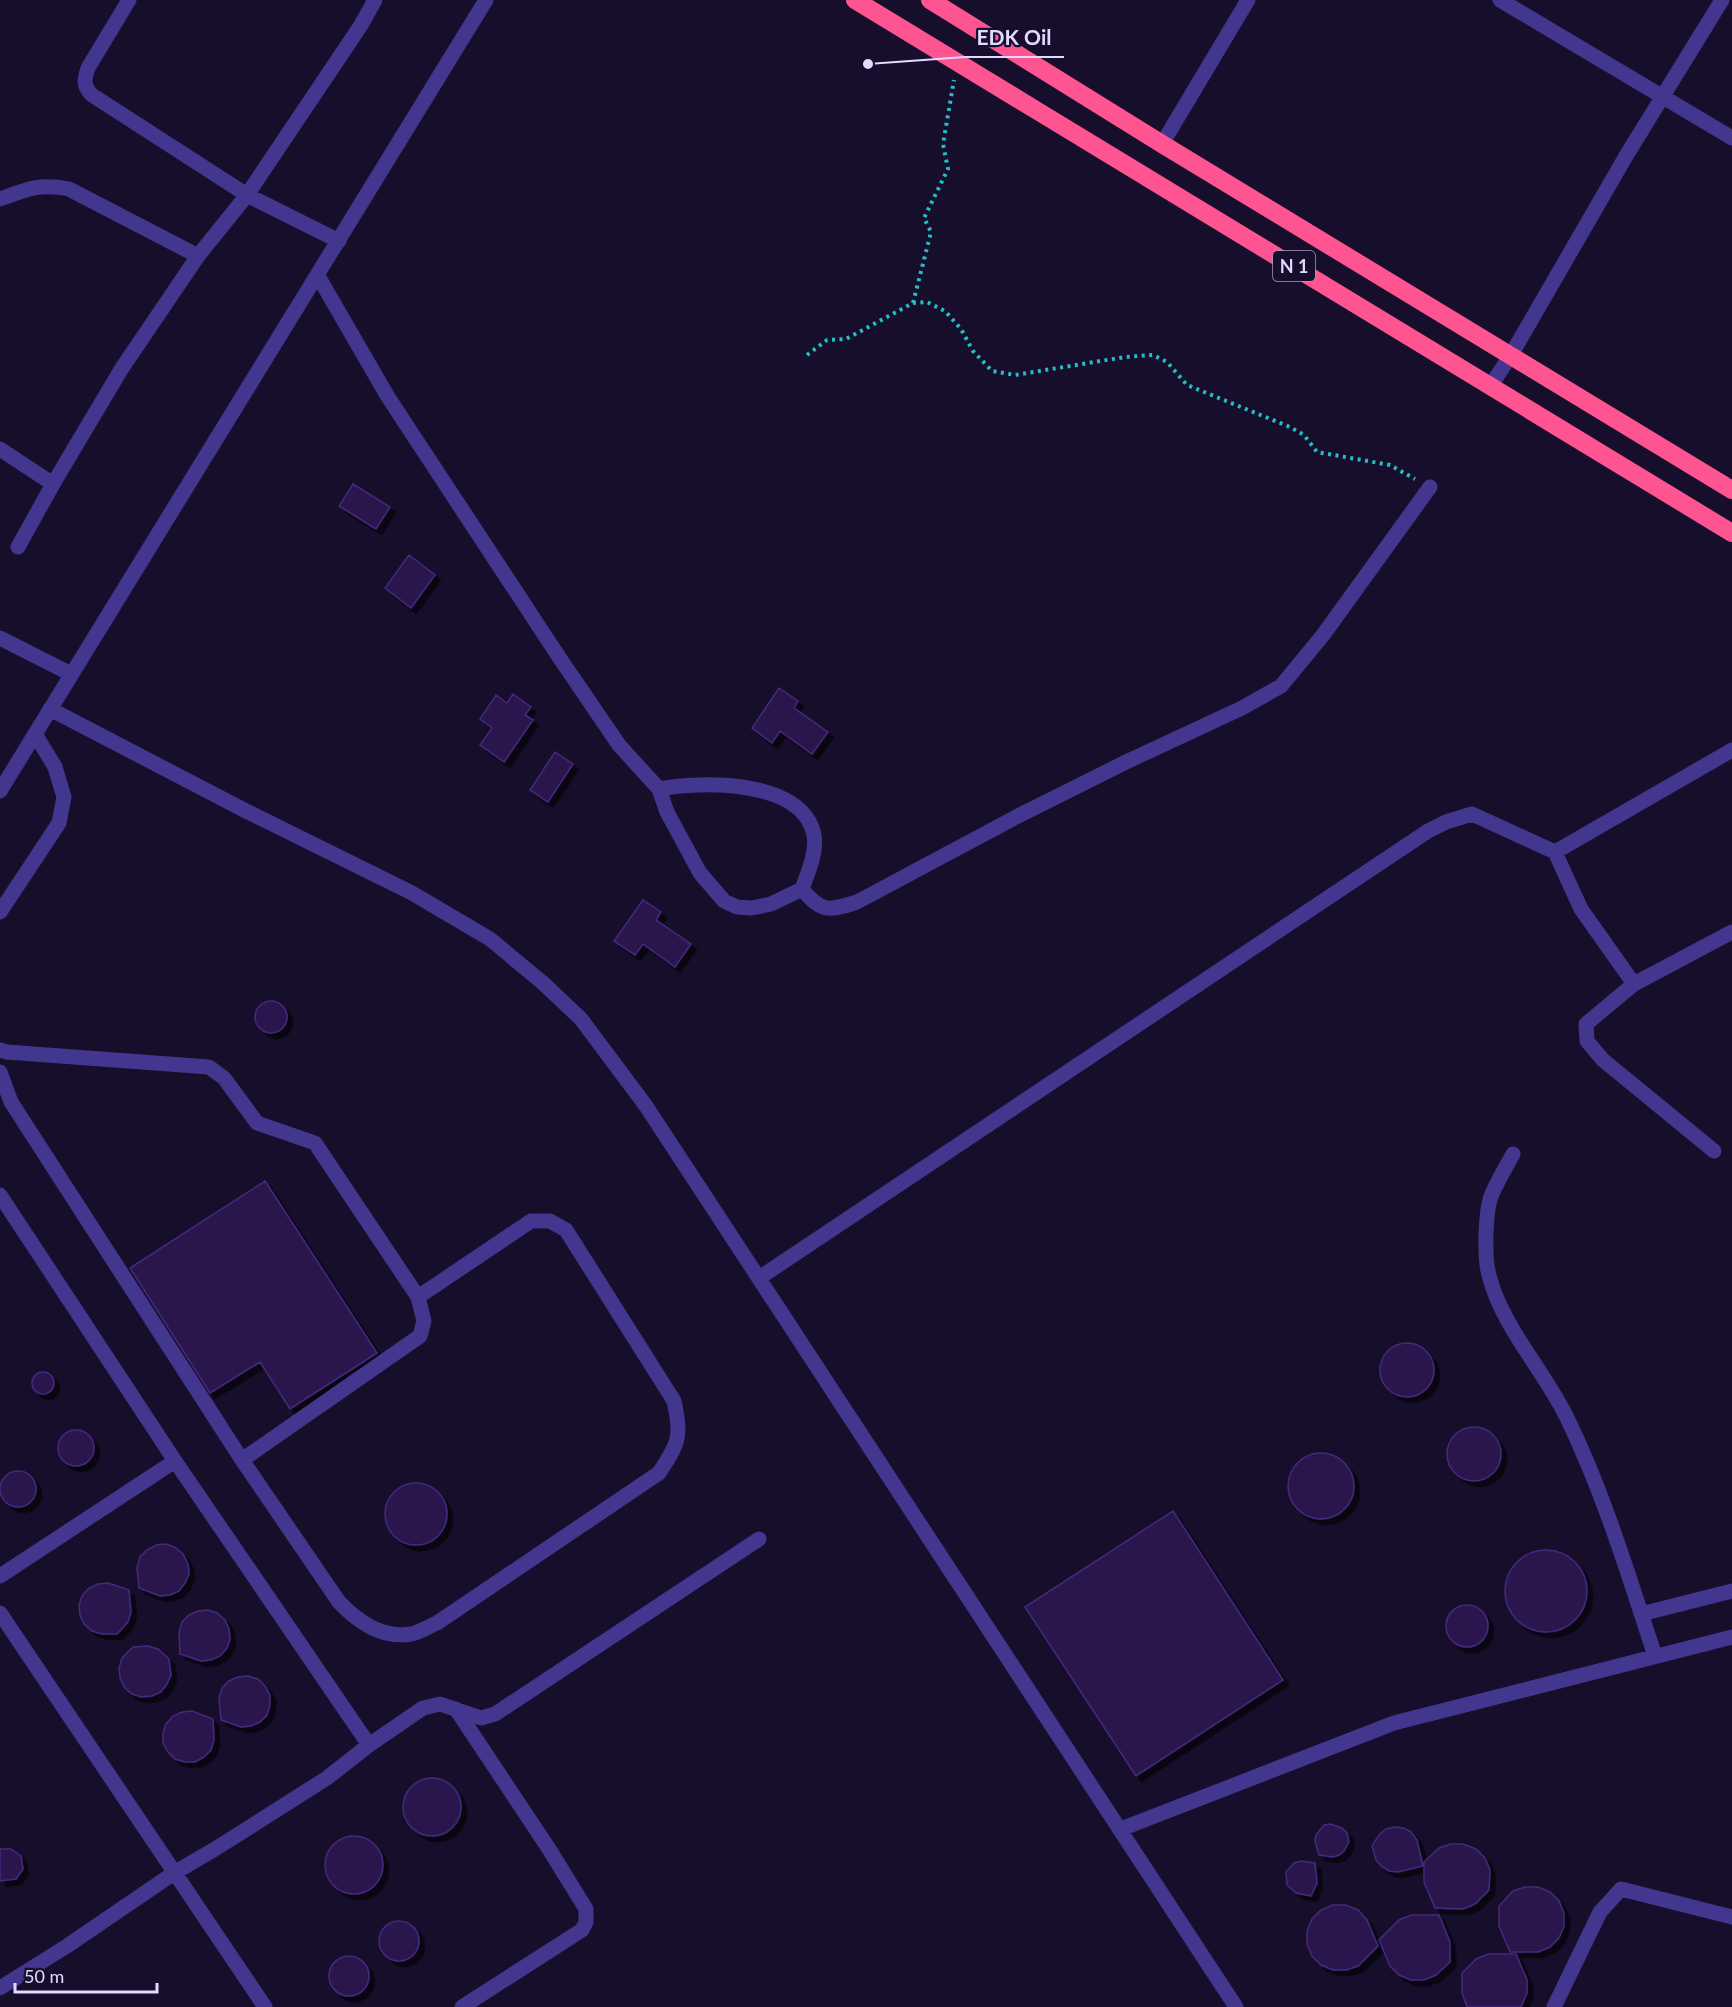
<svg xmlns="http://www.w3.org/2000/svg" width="1732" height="2007" viewBox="0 0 1732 2007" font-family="Lato,sans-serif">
  <defs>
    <filter id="shadow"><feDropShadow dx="5.5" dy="5.5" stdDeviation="0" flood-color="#0009"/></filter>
  </defs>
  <rect width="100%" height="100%" fill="#170e2b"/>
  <path fill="#2a194e" stroke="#43297c" stroke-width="1.5" filter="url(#shadow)" d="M 353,484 L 390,507 L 376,529 L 339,506 Z
    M 409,555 L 435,575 L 411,608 L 385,588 Z
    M 779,688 L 798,701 L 794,708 L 828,732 L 812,754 L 780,731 L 772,743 L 752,728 Z
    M 513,694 L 531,707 L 525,715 L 533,720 L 504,762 L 480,745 L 492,728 L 480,719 L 496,695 L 507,703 Z
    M 555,752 L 573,764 L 548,802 L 530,790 Z
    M 643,900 L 661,912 L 656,920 L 691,944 L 675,967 L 643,944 L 635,955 L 614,941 Z
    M255 1017a16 16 0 1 1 32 0a16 16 0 1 1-32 0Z
    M 265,1181 L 377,1353 L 290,1409 L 260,1362 L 210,1393 L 130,1268 Z
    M1380 1370a27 27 0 1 1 54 0a27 27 0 1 1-54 0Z
    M32 1383a11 11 0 1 1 22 0a11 11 0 1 1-22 0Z
    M1447 1454a27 27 0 1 1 54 0a27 27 0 1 1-54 0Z
    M58 1448a18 18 0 1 1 36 0a18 18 0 1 1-36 0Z
    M1288 1486a33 33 0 1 1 66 0a33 33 0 1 1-66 0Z
    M0 1489a18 18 0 1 1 36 0a18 18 0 1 1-36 0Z
    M385 1514a31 31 0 1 1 62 0a31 31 0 1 1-62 0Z
    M 1173,1511 L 1283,1680 L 1136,1776 L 1025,1607 Z
    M 166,1544 L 176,1548 L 183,1554 L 188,1564 L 189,1574 L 185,1583 L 179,1591 L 170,1595 L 160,1596 L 139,1588 L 137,1567 L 140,1557 L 147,1550 L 156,1545 Z
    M1505 1591a41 41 0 1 1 82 0a41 41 0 1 1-82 0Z
    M 108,1583 L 129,1590 L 131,1612 L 128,1622 L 117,1634 L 102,1634 L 92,1631 L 84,1624 L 80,1615 L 79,1605 L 82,1596 L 89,1588 L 98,1584 Z
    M1446 1626a21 21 0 1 1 42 0a21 21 0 1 1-42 0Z
    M 208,1610 L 217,1613 L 225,1620 L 229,1629 L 230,1639 L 227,1648 L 220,1656 L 211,1660 L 201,1661 L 180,1654 L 179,1632 L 182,1622 L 189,1615 L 198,1611 Z
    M 148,1646 L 158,1649 L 169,1659 L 171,1675 L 167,1684 L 161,1692 L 152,1696 L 141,1697 L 132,1694 L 124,1687 L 120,1678 L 119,1668 L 122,1658 L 133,1647 Z
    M 248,1676 L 258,1679 L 265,1686 L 270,1695 L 270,1705 L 267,1715 L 260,1722 L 251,1726 L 241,1727 L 221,1720 L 219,1698 L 222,1688 L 229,1681 L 238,1677 Z
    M 192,1711 L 213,1719 L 214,1740 L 211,1750 L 204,1757 L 195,1762 L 185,1762 L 175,1759 L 168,1752 L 163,1743 L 163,1733 L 166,1724 L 173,1716 L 182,1712 Z
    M403 1807a29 29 0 1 1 58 0a29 29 0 1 1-58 0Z
    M 1330,1824 L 1342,1828 L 1347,1833 L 1349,1842 L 1344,1851 L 1339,1855 L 1333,1857 L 1319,1855 L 1315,1841 L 1316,1835 L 1324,1825 Z
    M 1395,1827 L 1404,1828 L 1411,1832 L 1417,1840 L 1423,1866 L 1398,1872 L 1389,1871 L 1381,1866 L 1376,1860 L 1372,1846 L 1379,1835 L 1386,1829 Z
    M325 1865a29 29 0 1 1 58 0a29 29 0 1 1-58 0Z
    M 1451,1844 L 1463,1844 L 1476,1849 L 1485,1858 L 1490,1870 L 1489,1890 L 1475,1904 L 1463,1909 L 1435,1908 L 1424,1882 L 1424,1862 L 1439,1848 Z
    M 0,1849 L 11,1849 L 21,1856 L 23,1869 L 16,1879 L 0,1881 Z
    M 1301,1861 L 1315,1863 L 1317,1883 L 1311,1896 L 1296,1893 L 1287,1885 L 1286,1872 L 1294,1863 Z
    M 1525,1887 L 1538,1887 L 1550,1892 L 1559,1901 L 1564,1913 L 1564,1926 L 1559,1938 L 1550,1947 L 1538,1952 L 1510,1952 L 1499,1926 L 1499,1906 L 1513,1891 Z
    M 1333,1905 L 1346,1905 L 1358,1910 L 1367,1920 L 1378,1946 L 1358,1966 L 1346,1970 L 1333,1970 L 1321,1965 L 1312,1956 L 1307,1944 L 1307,1931 L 1312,1919 L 1321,1910 Z
    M 1411,1915 L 1439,1915 L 1450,1942 L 1450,1962 L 1436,1975 L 1424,1980 L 1411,1980 L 1399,1975 L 1390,1966 L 1379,1940 L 1399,1920 Z
    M379 1941a20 20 0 1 1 40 0a20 20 0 1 1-40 0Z
    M 1488,1954 L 1516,1954 L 1527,1980 L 1527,1993 L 1521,2007 L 1467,2007 L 1462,1993 L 1462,1973 L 1476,1959 Z
    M329 1976a20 20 0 1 1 40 0a20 20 0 1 1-40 0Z"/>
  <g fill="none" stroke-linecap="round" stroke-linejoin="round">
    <path stroke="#25bec6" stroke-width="4" stroke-dasharray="3 4.5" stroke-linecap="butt" d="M 913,303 L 931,232 L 924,218 L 948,169 L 943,144 L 954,80
      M 807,355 L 827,340 L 846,339 L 913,303 L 927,302 L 945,311 L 961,329 L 973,351 L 992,371 L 1015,375 L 1125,357 L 1153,355 L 1167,362 L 1187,385 L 1290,427 L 1304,435 L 1317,452 L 1390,465 L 1415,479"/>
    <path stroke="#43368e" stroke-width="15" d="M 129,0 L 88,68 C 84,80 83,86 92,95 L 247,195 L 339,241
      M 1500,0 L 1732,138
      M 1162,144 L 1248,0
      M 0,199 C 27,189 39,183 69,189 L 198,256
      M 318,276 L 388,397 L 559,657 L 619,745 L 659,789 L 667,812 L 700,873 L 724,901 L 737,907 L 752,908 L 771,904 L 802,889 C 808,872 817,853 814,835 C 803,779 700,781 659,789
      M 1491,385 L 1511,355 L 1626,156 L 1722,0
      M 0,449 L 53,484
      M 18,547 L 53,484 L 122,368 L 198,256 L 247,195 L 361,25 L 375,0
      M 0,638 L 71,674
      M 50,709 L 246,811 L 412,893 L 490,939 L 543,983 L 581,1019 L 646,1106 L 1236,2007
      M 0,791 L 486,0
      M 1555,852 L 1581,909 L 1634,984 L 1586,1024 L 1587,1041 L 1603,1060 L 1714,1151
      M 802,889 C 822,913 829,911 857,902 L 1016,817 L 1126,762 L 1242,708 L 1281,686 L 1323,635 L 1430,487
      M 0,912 L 59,823 L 64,797 L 55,767 L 35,734
      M 1634,984 L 1732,932
      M 0,1050 L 7,1052 L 209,1067 L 224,1078 L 257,1123 L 315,1143 L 418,1297 L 531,1221 L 550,1221 L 566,1230 L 674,1401 C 682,1436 679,1443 659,1473 L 437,1623 C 429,1626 419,1633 411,1634 C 382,1639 358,1622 339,1602 L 242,1460 L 11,1102 L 0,1072
      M 1513,1154 C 1506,1167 1498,1180 1492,1194 C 1485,1210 1484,1258 1489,1275 C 1502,1328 1546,1372 1569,1422 C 1605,1497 1629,1577 1655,1656
      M 0,1195 L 175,1461 L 369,1745
      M 759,1278 L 1428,831 L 1446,822 L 1472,814 L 1555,852 L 1732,750
      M 242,1460 L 420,1336 L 424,1321 L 418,1297
      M 0,1576 L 175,1461
      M 0,1613 L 265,2007
      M 1641,1614 L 1732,1591
      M 456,1709 L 549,1849 L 586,1909 L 586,1922 L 582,1930 L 462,2007
      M 1121,1829 L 1394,1723 L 1732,1637
      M 0,1988 L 67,1946 L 174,1873 L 215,1849 L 327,1778 L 369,1745 L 423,1708 L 440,1704 L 481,1718 L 495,1714 L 759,1539
      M 1554,2007 L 1600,1912 L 1621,1889 L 1732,1917"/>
    <path stroke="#ff5492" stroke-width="18" d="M 855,0 C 1147,178 1440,354 1732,533
      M 930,0 L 1162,144 L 1732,490"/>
  </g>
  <g text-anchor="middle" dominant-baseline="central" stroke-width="4.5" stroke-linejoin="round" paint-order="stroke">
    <rect fill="#170e2b" stroke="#a49cbf" stroke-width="1.5" x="1273" y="251" width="42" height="30" rx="4.5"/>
    <g font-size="18" font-weight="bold" fill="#e1d9ff">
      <text x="1294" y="266">N 1</text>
    </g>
  </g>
  <path fill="none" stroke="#e1d9ff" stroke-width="2" d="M868 64L965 57H1064"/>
  <circle fill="#e1d9ff" stroke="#170e2b" stroke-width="2" cx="868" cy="64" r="6"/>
  <g font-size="21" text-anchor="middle" font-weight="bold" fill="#e1d9ff" stroke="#170e2b" stroke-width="4.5" stroke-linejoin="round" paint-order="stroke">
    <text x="1014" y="45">EDK Oil</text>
  </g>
  <path d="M15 1983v9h142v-9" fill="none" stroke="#e1d9ff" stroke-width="3"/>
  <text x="24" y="1983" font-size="18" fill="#e1d9ff" stroke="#170e2b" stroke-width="4.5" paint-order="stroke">50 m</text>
</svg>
